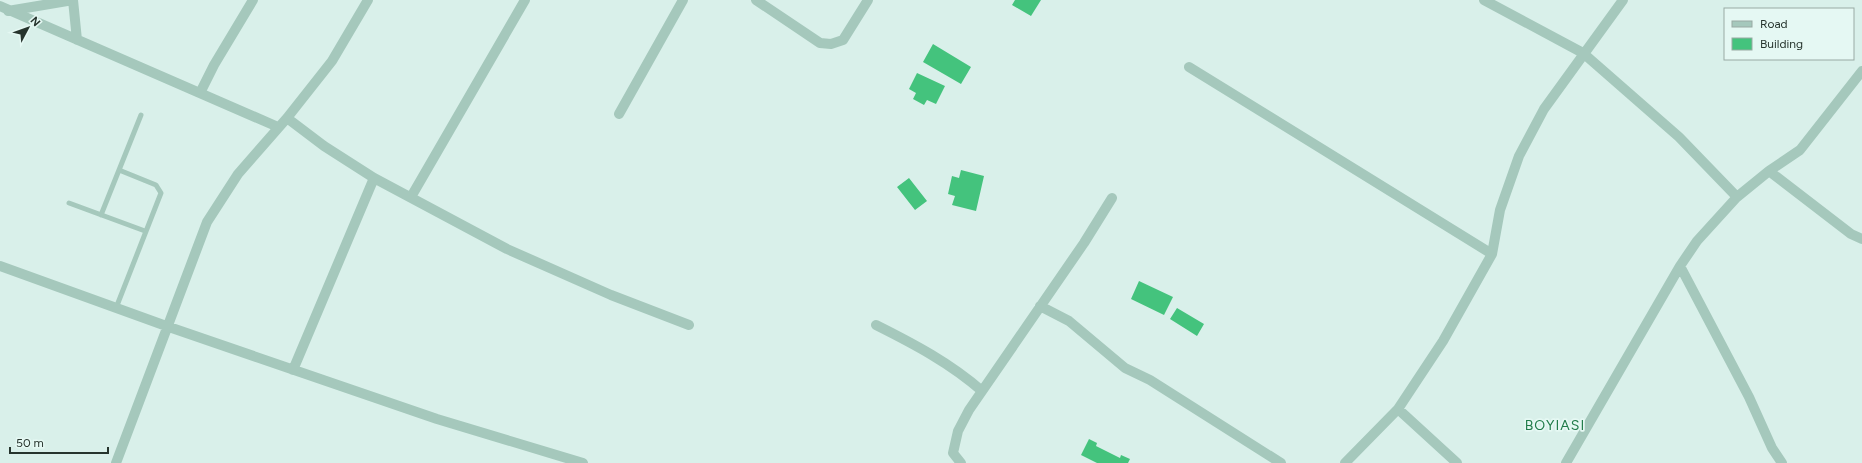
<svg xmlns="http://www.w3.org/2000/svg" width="1862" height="463" viewBox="0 0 1862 463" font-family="Figtree,sans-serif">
  <rect width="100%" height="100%" fill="#d9f0ea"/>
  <path fill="#44c37d" d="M 1015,0 L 1041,0 L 1031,16 L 1012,5 Z
    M 933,44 L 971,67 L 961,84 L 923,62 Z
    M 917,73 L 945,86 L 936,104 L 927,100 L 924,105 L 913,99 L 916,93 L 909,89 Z
    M 961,170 L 984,176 L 976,211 L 952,205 L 955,196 L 948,194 L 952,176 L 959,178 Z
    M 909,178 L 927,201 L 915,210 L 897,187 Z
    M 1139,281 L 1173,297 L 1164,315 L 1131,299 Z
    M 1177,308 L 1204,324 L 1197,336 L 1170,319 Z
    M 1089,439 L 1097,443 L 1096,446 L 1120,458 L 1121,455 L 1130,459 L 1128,463 L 1097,463 L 1081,455 Z"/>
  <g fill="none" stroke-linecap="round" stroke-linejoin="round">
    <path stroke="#a5c8bc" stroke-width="5" d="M 69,203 L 145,231
      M 101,215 L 141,115
      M 116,308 L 161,193 L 156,185 L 119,170"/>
    <path stroke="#a5c8bc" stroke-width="10" d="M 73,0 L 77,40
      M 756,0 L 820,43 L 831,44 L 843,40 L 868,0
      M 1484,0 L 1583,53 L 1679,137 L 1737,197
      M 0,6 L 278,127
      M 8,11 L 73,0
      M 1189,67 L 1492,254
      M 200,93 L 214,65 L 253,0
      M 619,114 L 683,0
      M 287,118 L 324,146 L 374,178 L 507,249 L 611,295 L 689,325
      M 1769,171 L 1851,234 L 1862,239
      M 411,197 L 525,0
      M 0,266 L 169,327 L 437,419 L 583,463
      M 1680,266 L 1749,397 L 1772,448 L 1782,463
      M 1040,306 L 1069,321 L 1125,368 L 1150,380 L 1281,463
      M 876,325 C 914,344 950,363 982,391
      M 293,370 L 374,178
      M 1398,409 L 1457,463
      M 116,463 L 207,222 L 238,174 L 287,118 L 332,61 L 368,0
      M 961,463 L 953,453 L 958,431 L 969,410 L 1084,243 L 1112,198
      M 1345,463 L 1398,409 L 1443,341 L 1492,254 L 1500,210 L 1519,156 L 1544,109 L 1623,0
      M 1566,463 L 1680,266 L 1697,241 L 1737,197 L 1769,171 L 1800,150 L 1862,71"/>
  </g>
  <g text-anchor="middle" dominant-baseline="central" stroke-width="3.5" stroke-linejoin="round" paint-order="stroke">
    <g font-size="14" letter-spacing="1" fill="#207b49" stroke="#e5f8f3">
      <text x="1555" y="425">BOYIASI</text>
    </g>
  </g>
  <rect x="1724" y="8" width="130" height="52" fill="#e5f8f3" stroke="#99aaa4"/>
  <rect x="1732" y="21" width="20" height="6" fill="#a5c8bc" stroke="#99aaa4"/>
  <text x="1760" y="28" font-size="12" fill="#26342d">Road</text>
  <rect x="1732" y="38" width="20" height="12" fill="#44c37d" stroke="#99aaa4"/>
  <text x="1760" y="48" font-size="12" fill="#26342d">Building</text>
  <g transform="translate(28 28) rotate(49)" stroke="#e5f8f3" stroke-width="3" paint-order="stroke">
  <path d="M0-3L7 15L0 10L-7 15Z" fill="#26342d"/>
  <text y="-6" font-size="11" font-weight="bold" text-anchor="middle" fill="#26342d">N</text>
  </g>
  <path d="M10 447v6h98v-6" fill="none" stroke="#26342d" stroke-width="2"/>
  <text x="16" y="447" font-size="12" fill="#26342d" stroke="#e5f8f3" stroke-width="3" paint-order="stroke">50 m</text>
</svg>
